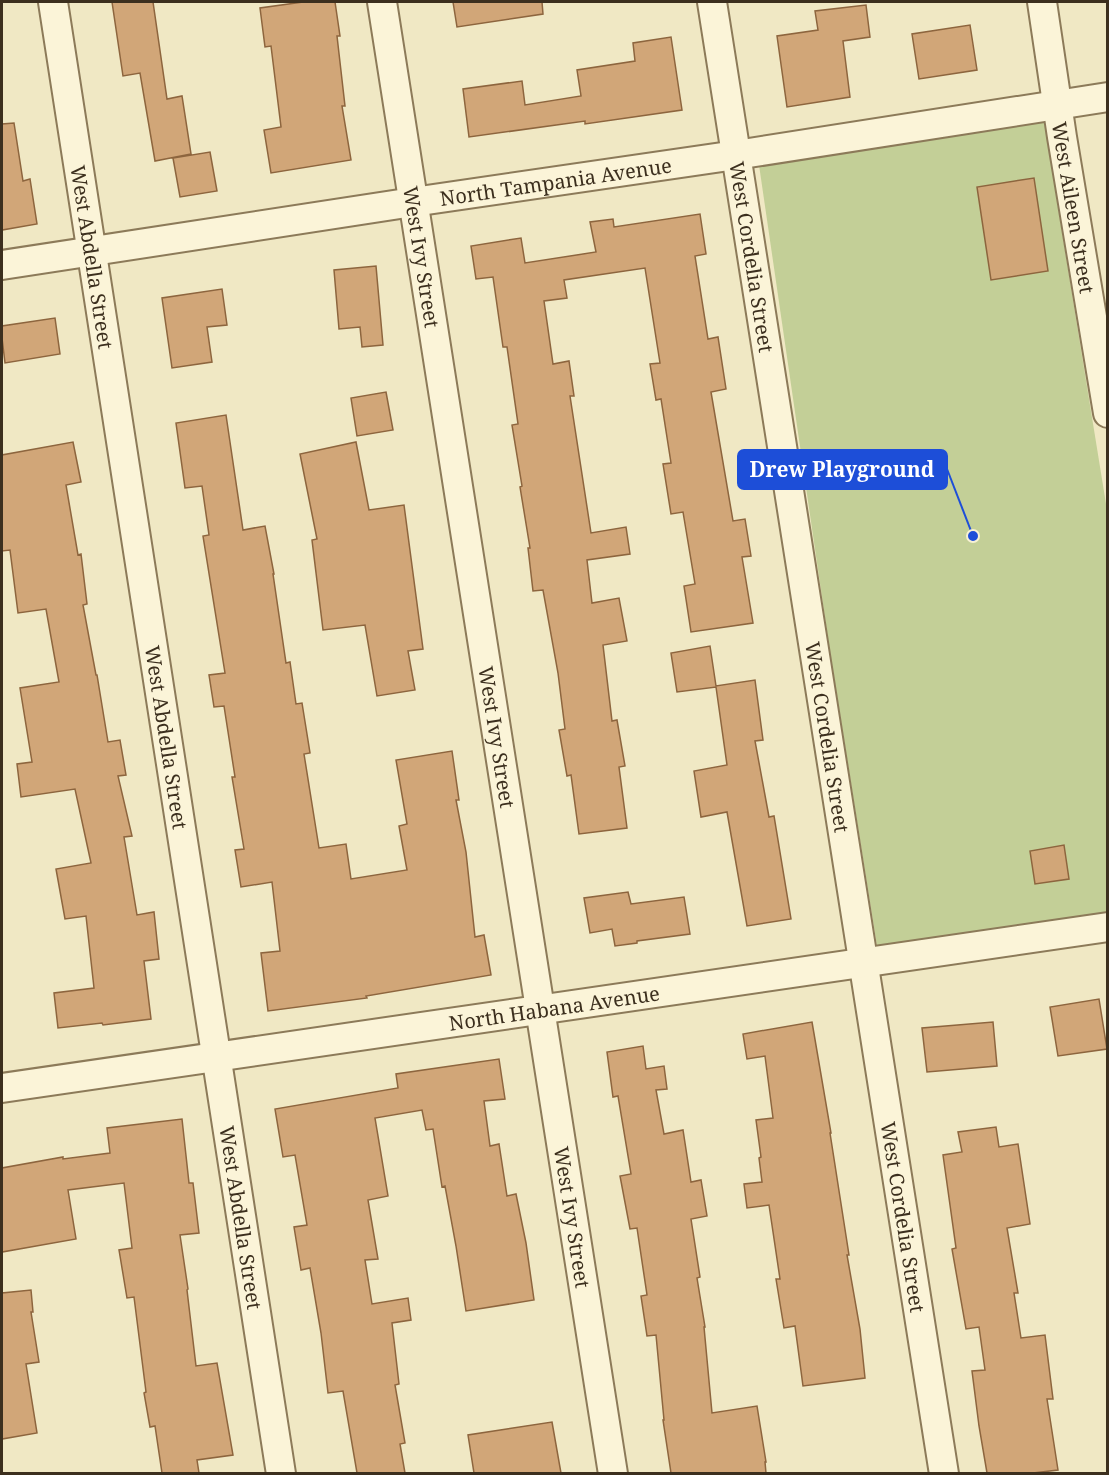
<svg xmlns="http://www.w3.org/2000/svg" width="1109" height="1475" viewBox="0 0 1109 1475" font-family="'Noto Serif',serif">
  <rect width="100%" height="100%" fill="#f0e8c4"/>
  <path fill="#c3cf97" d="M 1044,121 L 1107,510 L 1107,912 L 877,946 L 830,652 L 759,165 Z"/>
  <path fill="#d1a678" stroke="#8d653e" stroke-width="1.5" d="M 112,2 L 153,2 L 167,99 L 182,96 L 191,154 L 155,161 L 140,73 L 123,76 Z
    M 303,2 L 335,2 L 340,36 L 337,36 L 345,106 L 342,106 L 351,160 L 271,173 L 264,130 L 281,127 L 271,46 L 265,47 L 260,8 Z
    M 453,2 L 542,2 L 543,14 L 457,27 Z
    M 866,5 L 870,37 L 843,41 L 850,97 L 787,107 L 777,36 L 818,30 L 815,11 Z
    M 970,25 L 977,70 L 919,79 L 912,34 Z
    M 671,37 L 682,110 L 585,124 L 585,121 L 469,137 L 463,89 L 522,81 L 525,105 L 581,96 L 577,70 L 635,61 L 633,43 Z
    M 14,123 L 23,181 L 30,179 L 37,224 L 2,230 L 2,124 Z
    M 210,152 L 217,191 L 180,197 L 173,158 Z
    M 1034,178 L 1048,271 L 991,280 L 977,187 Z
    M 700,214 L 706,254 L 695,256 L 708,339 L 718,337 L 726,389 L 711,392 L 733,521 L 745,519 L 751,556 L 742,557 L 753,623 L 691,632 L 684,586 L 695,584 L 683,512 L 671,514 L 663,464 L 671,463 L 661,399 L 656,400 L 650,364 L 660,363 L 645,268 L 564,280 L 567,298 L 544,301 L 553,364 L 569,361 L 574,396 L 570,396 L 591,533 L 626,527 L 630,554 L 587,560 L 592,603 L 619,598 L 627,641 L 603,645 L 612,721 L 617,720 L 625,766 L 619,767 L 627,828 L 579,834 L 571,775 L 567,776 L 559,730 L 565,729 L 558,673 L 543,590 L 533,591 L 528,548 L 530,548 L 520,487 L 522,486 L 512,425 L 518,424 L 507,347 L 503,347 L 493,277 L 476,279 L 471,246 L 521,238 L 525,263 L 596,252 L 590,222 L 613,219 L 614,227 Z
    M 376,266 L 383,345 L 362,347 L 360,327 L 339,329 L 334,270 Z
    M 222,289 L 227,325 L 207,327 L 212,362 L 172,368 L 162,298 Z
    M 55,318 L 60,354 L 5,363 L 2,338 L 2,326 Z
    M 386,392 L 393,430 L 357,436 L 351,398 Z
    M 226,415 L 243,530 L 265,526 L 274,574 L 273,574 L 286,663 L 290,662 L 296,704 L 302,703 L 310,753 L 304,754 L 319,848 L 346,844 L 351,879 L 407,870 L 399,826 L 407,824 L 396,760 L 452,751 L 459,800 L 456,800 L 466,852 L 475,937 L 484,935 L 491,975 L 366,996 L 367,998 L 268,1011 L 261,953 L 280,951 L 272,882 L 241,887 L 235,850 L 244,849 L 232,777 L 235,777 L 224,706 L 214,707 L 209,675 L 225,673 L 203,536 L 209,535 L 202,486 L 185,488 L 176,423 Z
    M 73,442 L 81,482 L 66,485 L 78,555 L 81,554 L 87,604 L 83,605 L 96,675 L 97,675 L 108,742 L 120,740 L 126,775 L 118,776 L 132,836 L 124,837 L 137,915 L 154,912 L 159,959 L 144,961 L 151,1019 L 103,1025 L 102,1023 L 58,1028 L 54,993 L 94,988 L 86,916 L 65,919 L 56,869 L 91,863 L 75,789 L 21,797 L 17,764 L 32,762 L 20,688 L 59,682 L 46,609 L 18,613 L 10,550 L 2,551 L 2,455 Z
    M 356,442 L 369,510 L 404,505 L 423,649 L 408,651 L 415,690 L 377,696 L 365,625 L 323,630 L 312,540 L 317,539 L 300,454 Z
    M 710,646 L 716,686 L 755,680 L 763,740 L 755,741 L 769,817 L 774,816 L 791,919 L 747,926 L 727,812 L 701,817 L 694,771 L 727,765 L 716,687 L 677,692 L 671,653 Z
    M 1064,845 L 1069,879 L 1035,884 L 1030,851 Z
    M 628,892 L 631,904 L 684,897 L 690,934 L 637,941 L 637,943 L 615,946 L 612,929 L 590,933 L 584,898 Z
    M 1099,999 L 1107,1049 L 1058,1056 L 1050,1007 Z
    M 812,1022 L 831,1133 L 830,1133 L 849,1255 L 847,1255 L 860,1329 L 865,1378 L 803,1386 L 795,1326 L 784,1328 L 776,1279 L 780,1279 L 769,1205 L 747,1208 L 744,1184 L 762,1182 L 759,1158 L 761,1157 L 756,1120 L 773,1118 L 765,1056 L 747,1059 L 743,1034 Z
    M 993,1022 L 997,1066 L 927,1072 L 922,1028 Z
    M 643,1046 L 646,1069 L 664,1066 L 667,1089 L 656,1090 L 664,1134 L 683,1130 L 691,1182 L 701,1180 L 707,1216 L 691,1219 L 700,1277 L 697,1278 L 705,1327 L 704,1327 L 712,1413 L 757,1406 L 766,1462 L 765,1462 L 766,1473 L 671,1473 L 663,1420 L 664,1420 L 656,1335 L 647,1336 L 641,1296 L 647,1295 L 637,1228 L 630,1229 L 620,1176 L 631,1174 L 618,1096 L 613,1097 L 607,1052 Z
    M 499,1059 L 505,1099 L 484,1101 L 490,1146 L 499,1144 L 507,1196 L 516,1194 L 526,1243 L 534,1300 L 466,1311 L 456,1246 L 445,1186 L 442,1187 L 433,1129 L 426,1130 L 422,1110 L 375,1118 L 388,1196 L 368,1200 L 378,1259 L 365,1260 L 372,1304 L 408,1298 L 411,1320 L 392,1323 L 399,1384 L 395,1385 L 405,1443 L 400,1444 L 405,1473 L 357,1473 L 343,1391 L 328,1393 L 321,1333 L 310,1268 L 301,1270 L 294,1227 L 307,1225 L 295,1155 L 283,1157 L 275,1109 L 398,1088 L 396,1074 Z
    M 182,1119 L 189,1183 L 193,1183 L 199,1233 L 180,1235 L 188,1289 L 187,1290 L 196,1366 L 217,1363 L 233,1455 L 197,1460 L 199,1473 L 162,1473 L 155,1426 L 150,1427 L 144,1393 L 146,1392 L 134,1297 L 127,1298 L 119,1250 L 132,1248 L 124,1183 L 68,1190 L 76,1239 L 2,1252 L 2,1168 L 63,1157 L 63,1159 L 110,1153 L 107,1128 Z
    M 996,1127 L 999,1147 L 1018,1144 L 1030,1224 L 1007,1228 L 1018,1293 L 1014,1293 L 1021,1338 L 1045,1335 L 1053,1399 L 1047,1399 L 1058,1470 L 1033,1473 L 987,1473 L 979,1426 L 972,1371 L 985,1370 L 979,1327 L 966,1329 L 952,1249 L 956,1248 L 943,1155 L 962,1152 L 958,1132 Z
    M 31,1290 L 33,1312 L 31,1312 L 39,1362 L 26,1364 L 37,1433 L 2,1439 L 2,1293 Z
    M 552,1422 L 561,1473 L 474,1473 L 468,1435 Z"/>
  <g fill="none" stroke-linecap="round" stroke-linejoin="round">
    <defs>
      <g id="minor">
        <path id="s1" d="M 53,2 L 281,1474"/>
        <path id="s2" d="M 382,2 L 613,1474"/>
        <path id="s3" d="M 712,2 L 944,1474"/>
        <path id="s4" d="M 1042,2 L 1062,137 L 1108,413"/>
        <path id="s5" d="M 2,265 L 413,202 L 736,155 L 1108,97"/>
        <path id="s6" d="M 2,1088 L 1108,927"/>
      </g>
    </defs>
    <use href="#minor" stroke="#8c7a59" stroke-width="32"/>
    <use href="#minor" stroke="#fbf4d8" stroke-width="28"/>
  </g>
  <g text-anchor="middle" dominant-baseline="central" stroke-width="5" stroke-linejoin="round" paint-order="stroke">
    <g font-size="20" fill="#3c2f1e" stroke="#f7f1d4">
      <text stroke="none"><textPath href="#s5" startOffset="560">North Tampania Avenue</textPath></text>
      <text stroke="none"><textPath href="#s4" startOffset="208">West Aileen Street</textPath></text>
      <text stroke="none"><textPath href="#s1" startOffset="258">West Abdella Street</textPath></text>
      <text stroke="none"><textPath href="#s2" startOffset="258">West Ivy Street</textPath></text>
      <text stroke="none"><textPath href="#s3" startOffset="258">West Cordelia Street</textPath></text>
      <text stroke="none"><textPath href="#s2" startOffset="744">West Ivy Street</textPath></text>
      <text stroke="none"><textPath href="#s3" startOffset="744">West Cordelia Street</textPath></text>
      <text stroke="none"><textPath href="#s1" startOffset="744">West Abdella Street</textPath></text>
      <text stroke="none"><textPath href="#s6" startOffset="558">North Habana Avenue</textPath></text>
      <text stroke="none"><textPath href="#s1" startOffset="1230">West Abdella Street</textPath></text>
      <text stroke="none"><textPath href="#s2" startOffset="1230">West Ivy Street</textPath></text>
      <text stroke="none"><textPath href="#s3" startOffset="1230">West Cordelia Street</textPath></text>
    </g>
  </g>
  <path fill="none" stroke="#1d4ed8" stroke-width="2" d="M973 536L947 469"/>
  <circle fill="#1d4ed8" stroke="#f7f1d4" stroke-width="2" cx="973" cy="536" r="6"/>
  <rect fill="#1d4ed8" stroke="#1d4ed8" stroke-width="2" x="738" y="450" width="209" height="39" rx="6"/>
  <g font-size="21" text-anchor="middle" font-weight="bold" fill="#fff">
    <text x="842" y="477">Drew Playground</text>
  </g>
  <rect width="1109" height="1475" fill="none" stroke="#3c2f1e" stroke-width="6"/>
</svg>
